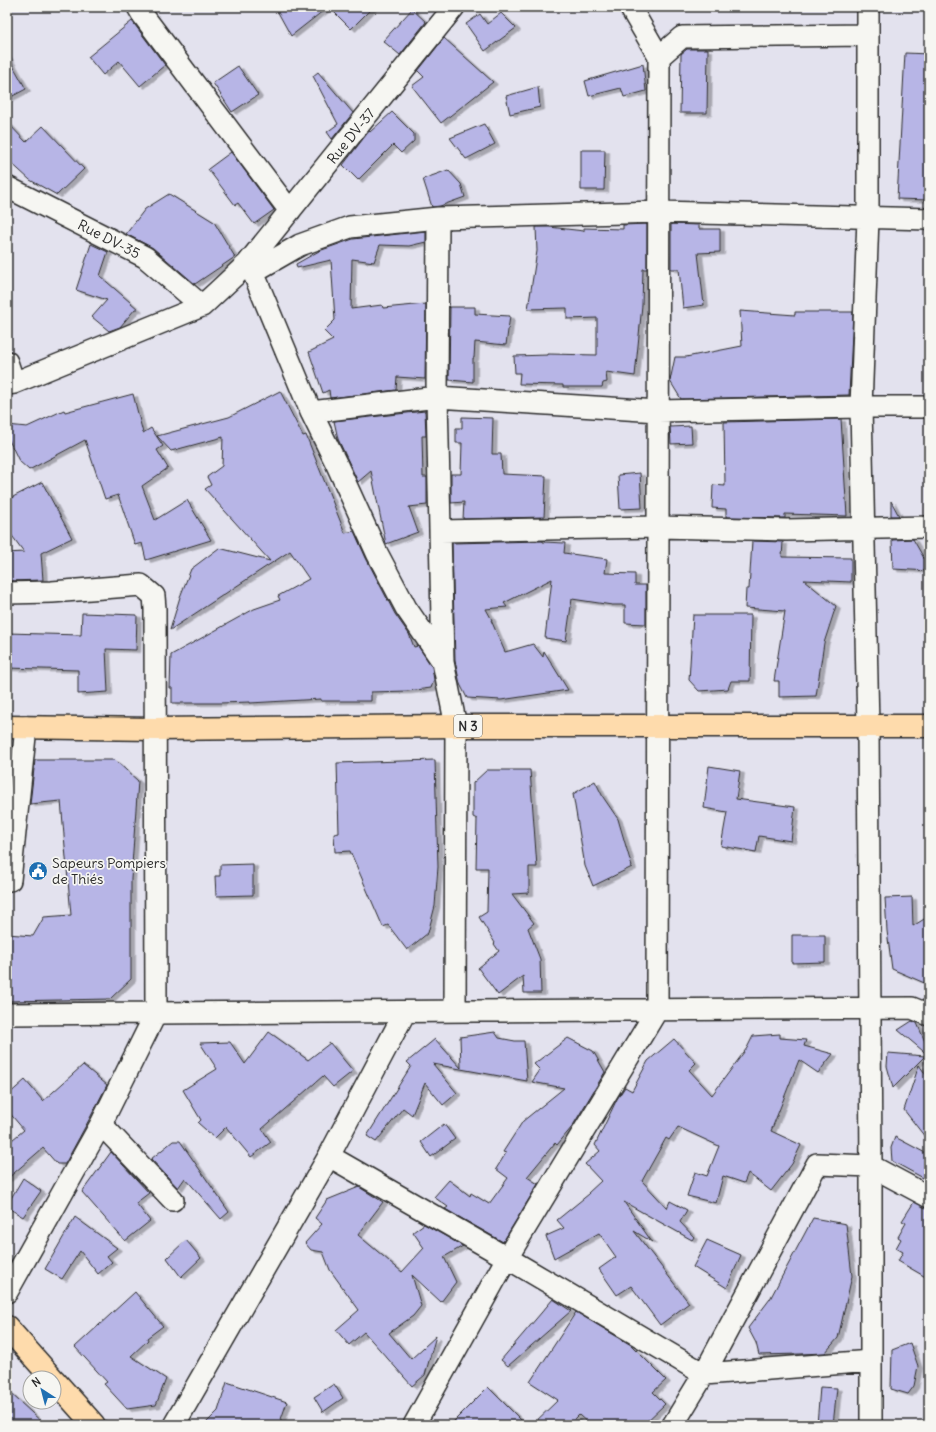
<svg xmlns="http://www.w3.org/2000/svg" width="936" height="1432" viewBox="0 0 936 1432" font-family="Delius,sans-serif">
  <defs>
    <filter id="shadow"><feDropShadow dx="4.5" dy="2.5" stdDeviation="0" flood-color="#0004"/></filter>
  </defs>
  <rect width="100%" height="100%" fill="#e3e2ee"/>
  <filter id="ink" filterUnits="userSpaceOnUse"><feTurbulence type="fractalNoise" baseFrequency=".025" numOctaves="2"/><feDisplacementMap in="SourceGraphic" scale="8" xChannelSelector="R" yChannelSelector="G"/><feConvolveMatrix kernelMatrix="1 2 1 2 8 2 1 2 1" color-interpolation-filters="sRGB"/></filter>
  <g filter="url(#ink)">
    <path fill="#b7b5e6" stroke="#2b2b2b" filter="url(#shadow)" d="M 275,7 L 328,7 L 291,36 Z
      M 329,7 L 373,7 L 351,29 Z
      M 412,9 L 426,22 L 400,55 L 383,41 Z
      M 501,13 L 516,28 L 485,51 L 466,24 L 480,14 L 487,24 Z
      M 132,21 L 165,65 L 140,86 L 119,61 L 103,75 L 88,57 Z
      M 444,38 L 493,82 L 441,123 L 412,86 L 424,77 L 418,71 Z
      M 687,49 L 708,49 L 707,113 L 680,113 L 681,54 Z
      M 905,53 L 929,54 L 929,200 L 897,199 Z
      M 7,55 L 26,89 L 7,99 Z
      M 643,64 L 646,91 L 624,97 L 621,88 L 589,96 L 585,81 Z
      M 238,66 L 258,95 L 232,112 L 213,83 Z
      M 318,72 L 353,113 L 332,139 L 327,132 L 338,124 L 313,76 Z
      M 538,87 L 540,107 L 510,114 L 506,96 Z
      M 392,112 L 414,134 L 414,141 L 401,153 L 393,145 L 358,180 L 343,165 L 369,131 L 370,132 Z
      M 7,122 L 26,142 L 43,126 L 84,169 L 57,195 L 30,180 L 7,159 Z
      M 484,124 L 495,144 L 466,159 L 450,138 Z
      M 581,150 L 605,150 L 604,190 L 581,190 Z
      M 231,152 L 274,210 L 254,224 L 238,203 L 235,205 L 208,169 Z
      M 448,170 L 461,184 L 465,197 L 440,206 L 432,207 L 423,179 Z
      M 169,194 L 214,222 L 235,257 L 195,284 L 153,248 L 126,234 L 145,209 Z
      M 647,224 L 647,269 L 643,269 L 642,305 L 635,376 L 606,372 L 607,382 L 603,383 L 602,387 L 563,387 L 563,385 L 519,384 L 520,373 L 515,373 L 514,356 L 548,355 L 548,354 L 597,355 L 597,318 L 567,319 L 567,308 L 528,309 L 537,251 L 536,227 L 549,227 L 584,231 L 584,228 L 623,229 L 623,225 Z
      M 671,224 L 699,225 L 699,229 L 720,229 L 720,252 L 698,253 L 704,305 L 683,308 L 679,269 L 671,269 Z
      M 426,231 L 426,242 L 409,246 L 380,245 L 374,262 L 352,259 L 351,309 L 382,305 L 383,308 L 426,304 L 425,379 L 397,377 L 396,390 L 330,398 L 329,390 L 323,393 L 309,352 L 333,340 L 324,331 L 335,320 L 331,260 L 297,268 L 296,264 L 319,251 L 353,239 Z
      M 91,244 L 108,252 L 100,276 L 138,309 L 135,309 L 120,327 L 109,331 L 92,317 L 107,300 L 76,290 Z
      M 450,307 L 475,307 L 475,314 L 510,316 L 506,345 L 475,342 L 474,358 L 473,358 L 473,382 L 449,380 Z
      M 740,311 L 795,315 L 795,312 L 853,312 L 849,395 L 681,399 L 670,381 L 675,357 L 686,357 L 742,346 Z
      M 280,391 L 303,436 L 306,435 L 345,533 L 354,531 L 366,558 L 395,614 L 409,634 L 414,647 L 418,646 L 432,667 L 434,680 L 431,688 L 408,691 L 371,692 L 371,701 L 321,701 L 321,699 L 250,703 L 250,702 L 220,703 L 172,703 L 172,688 L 170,688 L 171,655 L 254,609 L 280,600 L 278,596 L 309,579 L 290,551 L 170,630 L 180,597 L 191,569 L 219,548 L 270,561 L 205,489 L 211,485 L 207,477 L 222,466 L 223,437 L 171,451 L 157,436 L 229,417 Z
      M 133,394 L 143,433 L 151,428 L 163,446 L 157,450 L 168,468 L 142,486 L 155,520 L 187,500 L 211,540 L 146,560 L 142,543 L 135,545 L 118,495 L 105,499 L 85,440 L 29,470 L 19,461 L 7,436 L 7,425 L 27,427 L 64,410 L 65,412 Z
      M 425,411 L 426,436 L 422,436 L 423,477 L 427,477 L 427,505 L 409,507 L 418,532 L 386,544 L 371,471 L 358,482 L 338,439 L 334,421 Z
      M 462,417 L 493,418 L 492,454 L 501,454 L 502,474 L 546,476 L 544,517 L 463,519 L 464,502 L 451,503 L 451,474 L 461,474 L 462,443 L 456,443 L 456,428 L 462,428 Z
      M 841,419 L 847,516 L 785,514 L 785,518 L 726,517 L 726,509 L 712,508 L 713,485 L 725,486 L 724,422 Z
      M 691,426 L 692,443 L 671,444 L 670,427 Z
      M 640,473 L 642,508 L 620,509 L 618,475 Z
      M 42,482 L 72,538 L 41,553 L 43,580 L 7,581 L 7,553 L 24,552 L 7,529 L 7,500 Z
      M 891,501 L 899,516 L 891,516 Z
      M 913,539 L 929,567 L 929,571 L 893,569 L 892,540 Z
      M 543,541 L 543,542 L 565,543 L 564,553 L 607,559 L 605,573 L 635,574 L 635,585 L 646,585 L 646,624 L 625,623 L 625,605 L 612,605 L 572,599 L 566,641 L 545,638 L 552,579 L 504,603 L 507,607 L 486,609 L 492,620 L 491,620 L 505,652 L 533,644 L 543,657 L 544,651 L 568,690 L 501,700 L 467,698 L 460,684 L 455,661 L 452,543 Z
      M 752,541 L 783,542 L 782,557 L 851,558 L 851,582 L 804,580 L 836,606 L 824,643 L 816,696 L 779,697 L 779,681 L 774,681 L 785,611 L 745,608 L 746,589 L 749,589 Z
      M 82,613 L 137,615 L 136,650 L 106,649 L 108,692 L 78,694 L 78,670 L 7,668 L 7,633 L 81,635 Z
      M 693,615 L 751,615 L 750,681 L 731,681 L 728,689 L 699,691 L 689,680 Z
      M 7,760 L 10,760 L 7,793 Z
      M 35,760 L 115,760 L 138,781 L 131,879 L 131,979 L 110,999 L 7,1001 L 7,934 L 33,936 L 44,917 L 71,915 L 61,801 L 30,804 Z
      M 435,760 L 438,867 L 435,906 L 428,933 L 407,950 L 388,925 L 383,927 L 350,851 L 335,852 L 334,834 L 339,833 L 337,763 Z
      M 709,766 L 740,771 L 736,799 L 795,807 L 791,841 L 759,836 L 756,852 L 721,846 L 727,812 L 704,808 Z
      M 487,770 L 530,770 L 537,867 L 529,867 L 529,893 L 512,894 L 534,923 L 528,928 L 540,959 L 541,993 L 524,993 L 523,976 L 498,995 L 478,968 L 499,951 L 494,944 L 495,943 L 479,917 L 487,912 L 488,868 L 476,868 L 477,819 L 473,817 L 473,783 Z
      M 595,781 L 603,797 L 618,819 L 632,867 L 593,886 L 585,866 L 573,794 Z
      M 253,864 L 253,895 L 216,896 L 215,876 L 220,876 L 220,865 Z
      M 912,897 L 913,926 L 929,916 L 929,985 L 892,969 L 887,931 L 885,898 Z
      M 792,935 L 825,935 L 825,962 L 792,963 Z
      M 912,1021 L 917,1023 L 929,1051 L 929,1056 L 898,1030 Z
      M 269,1032 L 308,1060 L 330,1043 L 353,1071 L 333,1087 L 323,1076 L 262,1129 L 271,1142 L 251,1157 L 226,1127 L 215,1138 L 198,1123 L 201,1120 L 183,1090 L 217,1069 L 200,1043 L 230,1042 L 245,1064 Z
      M 495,1032 L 499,1038 L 515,1041 L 524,1041 L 527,1081 L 433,1064 L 457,1093 L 443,1105 L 425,1083 L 412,1115 L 403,1108 L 376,1142 L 367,1136 L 411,1066 L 407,1062 L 435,1039 L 461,1068 L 460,1037 Z
      M 780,1034 L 780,1038 L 806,1040 L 804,1046 L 833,1054 L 818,1073 L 799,1060 L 771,1131 L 801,1145 L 792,1164 L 771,1191 L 748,1173 L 744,1183 L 723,1176 L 716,1203 L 687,1196 L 695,1172 L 707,1176 L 719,1146 L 678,1127 L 669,1140 L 666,1138 L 642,1181 L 667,1208 L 670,1201 L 687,1210 L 680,1222 L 694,1237 L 692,1240 L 624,1202 L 652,1242 L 634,1231 L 689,1303 L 660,1325 L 631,1286 L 617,1295 L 599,1269 L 616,1257 L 599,1233 L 554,1258 L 546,1236 L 564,1228 L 557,1220 L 589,1194 L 588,1193 L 601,1181 L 585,1164 L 600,1151 L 595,1145 L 617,1099 L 625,1087 L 632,1091 L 648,1061 L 674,1039 L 696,1063 L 689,1070 L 712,1095 L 747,1048 L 753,1036 Z
      M 568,1038 L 593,1051 L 605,1072 L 572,1127 L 557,1145 L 555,1143 L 527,1177 L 538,1184 L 503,1242 L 445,1209 L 448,1207 L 434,1197 L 449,1180 L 470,1196 L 471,1193 L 489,1204 L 508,1178 L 496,1169 L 506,1153 L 503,1152 L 523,1121 L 564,1088 L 532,1082 L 540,1070 L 534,1064 Z
      M 888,1053 L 925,1056 L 893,1088 L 887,1066 Z
      M 83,1065 L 107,1085 L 90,1118 L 65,1164 L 57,1164 L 43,1148 L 7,1179 L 7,1144 L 24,1130 L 7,1110 L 7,1096 L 25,1080 L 43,1101 Z
      M 919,1065 L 929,1079 L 929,1142 L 904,1110 Z
      M 444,1124 L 455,1139 L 431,1157 L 421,1142 Z
      M 895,1137 L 929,1155 L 929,1183 L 926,1182 L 927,1180 L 892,1161 L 891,1148 Z
      M 173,1141 L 180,1141 L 229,1212 L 221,1219 L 185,1178 L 178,1188 L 151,1159 Z
      M 111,1152 L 149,1193 L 136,1203 L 150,1221 L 125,1241 L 82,1192 Z
      M 23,1178 L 41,1191 L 23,1217 L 7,1207 L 7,1205 Z
      M 359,1187 L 383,1202 L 358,1235 L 402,1272 L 424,1248 L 413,1232 L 424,1224 L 463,1246 L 444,1257 L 456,1282 L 441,1302 L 412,1275 L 421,1306 L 413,1316 L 389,1333 L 411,1359 L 436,1336 L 425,1375 L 412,1386 L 364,1332 L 349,1345 L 336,1330 L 359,1310 L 330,1270 L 323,1252 L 311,1250 L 305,1243 L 322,1224 L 315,1218 L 327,1200 Z
      M 914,1202 L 929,1209 L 929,1279 L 898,1261 L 903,1252 L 896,1248 L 901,1239 L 898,1237 L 906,1223 L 902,1221 Z
      M 75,1217 L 117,1248 L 107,1256 L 112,1262 L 98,1274 L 80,1251 L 62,1279 L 45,1269 Z
      M 813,1218 L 846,1224 L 852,1276 L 838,1338 L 825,1353 L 800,1354 L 759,1355 L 756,1343 L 748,1328 L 770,1299 Z
      M 186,1240 L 201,1258 L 181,1277 L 167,1258 Z
      M 707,1240 L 741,1255 L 727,1288 L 693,1267 Z
      M 135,1292 L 163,1326 L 147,1338 L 148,1340 L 131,1356 L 166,1379 L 156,1405 L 127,1409 L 104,1384 L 107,1382 L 75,1347 Z
      M 553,1299 L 571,1311 L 508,1366 L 501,1360 Z
      M 576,1312 L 631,1345 L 666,1380 L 653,1392 L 665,1404 L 643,1425 L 590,1425 L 579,1415 L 569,1425 L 532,1425 L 558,1400 L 530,1382 Z
      M 910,1343 L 918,1366 L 914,1386 L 908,1394 L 891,1389 L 892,1350 Z
      M 227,1382 L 287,1402 L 279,1425 L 204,1425 L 218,1411 Z
      M 334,1384 L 343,1398 L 323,1412 L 314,1397 Z
      M 488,1387 L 526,1425 L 450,1425 Z
      M 820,1387 L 837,1388 L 833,1425 L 817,1425 Z
      M 7,1390 L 45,1425 L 7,1425 Z"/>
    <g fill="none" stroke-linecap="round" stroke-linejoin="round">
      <defs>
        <path id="minor" d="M 138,7 L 142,14 L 290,211
          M 868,7 L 868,218 L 861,407 L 868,726 L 871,1166 L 871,1425
          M 659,57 L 682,37 L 868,35
          M 7,187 L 145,257 L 202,306
          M 438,218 L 437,397 L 443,662 L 456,726 L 455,1011
          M 247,264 L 253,272 L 311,412 L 337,465 L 377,553 L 406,608 L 443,662
          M 253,272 L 300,245 L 350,227 L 438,218 L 659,212 L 929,219
          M 7,362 L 14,383
          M 7,384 L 14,383 L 202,306 L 247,264 L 454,7
          M 311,412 L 437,397 L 658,411 L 861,407 L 929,407
          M 440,531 L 658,527 L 786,530 L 929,527
          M 7,593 L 52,592 L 141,585 L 154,596 L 155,609 L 156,1013 L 101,1124 L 7,1292
          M 10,880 L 26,727
          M 7,1014 L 912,1008 L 929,1015
          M 101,1124 L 173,1200
          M 329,1156 L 507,1258 L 704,1374 L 871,1361
          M 174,1425 L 329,1156 L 405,1012
          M 414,1425 L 507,1258 L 657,1010 L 659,57 L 630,7
          M 673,1425 L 704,1374 L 817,1164 L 871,1166 L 929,1197"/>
        <path id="major" d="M 7,727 L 155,729 L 456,726 L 929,726
          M 7,1327 L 52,1378
          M 54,1380 L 94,1425"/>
      </defs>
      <use href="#minor" stroke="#2b2b2b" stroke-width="24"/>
      <use href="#major" stroke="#2b2b2b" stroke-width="25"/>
      <use href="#minor" stroke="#f6f6f2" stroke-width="21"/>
      <use href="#major" stroke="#fedbac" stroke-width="22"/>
    </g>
  </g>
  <defs>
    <symbol id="civic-disc" viewBox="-11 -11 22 22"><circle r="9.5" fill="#1f6fb2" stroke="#f6f6f2"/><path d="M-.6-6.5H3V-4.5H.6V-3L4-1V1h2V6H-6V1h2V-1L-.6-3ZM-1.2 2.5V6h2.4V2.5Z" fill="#fff"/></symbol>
  </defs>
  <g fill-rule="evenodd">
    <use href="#civic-disc" x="27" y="860" width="22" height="22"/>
  </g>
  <g text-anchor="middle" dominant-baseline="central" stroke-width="3.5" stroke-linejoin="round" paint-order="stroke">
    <rect fill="#f6f6f2" stroke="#686867" stroke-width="1" x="454" y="715" width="28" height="22" rx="3"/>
    <g font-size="13" font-weight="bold" fill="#2b2b2b">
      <text x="468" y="726">N 3</text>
    </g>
    <g font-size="14" fill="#2b2b2b" stroke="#f6f6f2">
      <text transform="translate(351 136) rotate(-51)">Rue DV-37</text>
      <text transform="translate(109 239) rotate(27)">Rue DV-35</text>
    </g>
    <g font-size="14" fill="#2b2b2b" stroke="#f6f6f2" text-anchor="start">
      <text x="52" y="863">Sapeurs Pompiers<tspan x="52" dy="16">de Thiés</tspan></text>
    </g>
  </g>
  <rect width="936" height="1432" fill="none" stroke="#f6f6f2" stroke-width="24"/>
  <rect x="12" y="12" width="912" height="1408" fill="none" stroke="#2b2b2b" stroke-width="1.5" filter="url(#ink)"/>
  <g transform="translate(42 1390) rotate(324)"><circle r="19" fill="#f6f6f2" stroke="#a5a5a2"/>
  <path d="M0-3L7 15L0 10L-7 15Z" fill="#1f6fb2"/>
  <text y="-6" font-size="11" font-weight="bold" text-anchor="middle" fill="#2b2b2b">N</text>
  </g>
</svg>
